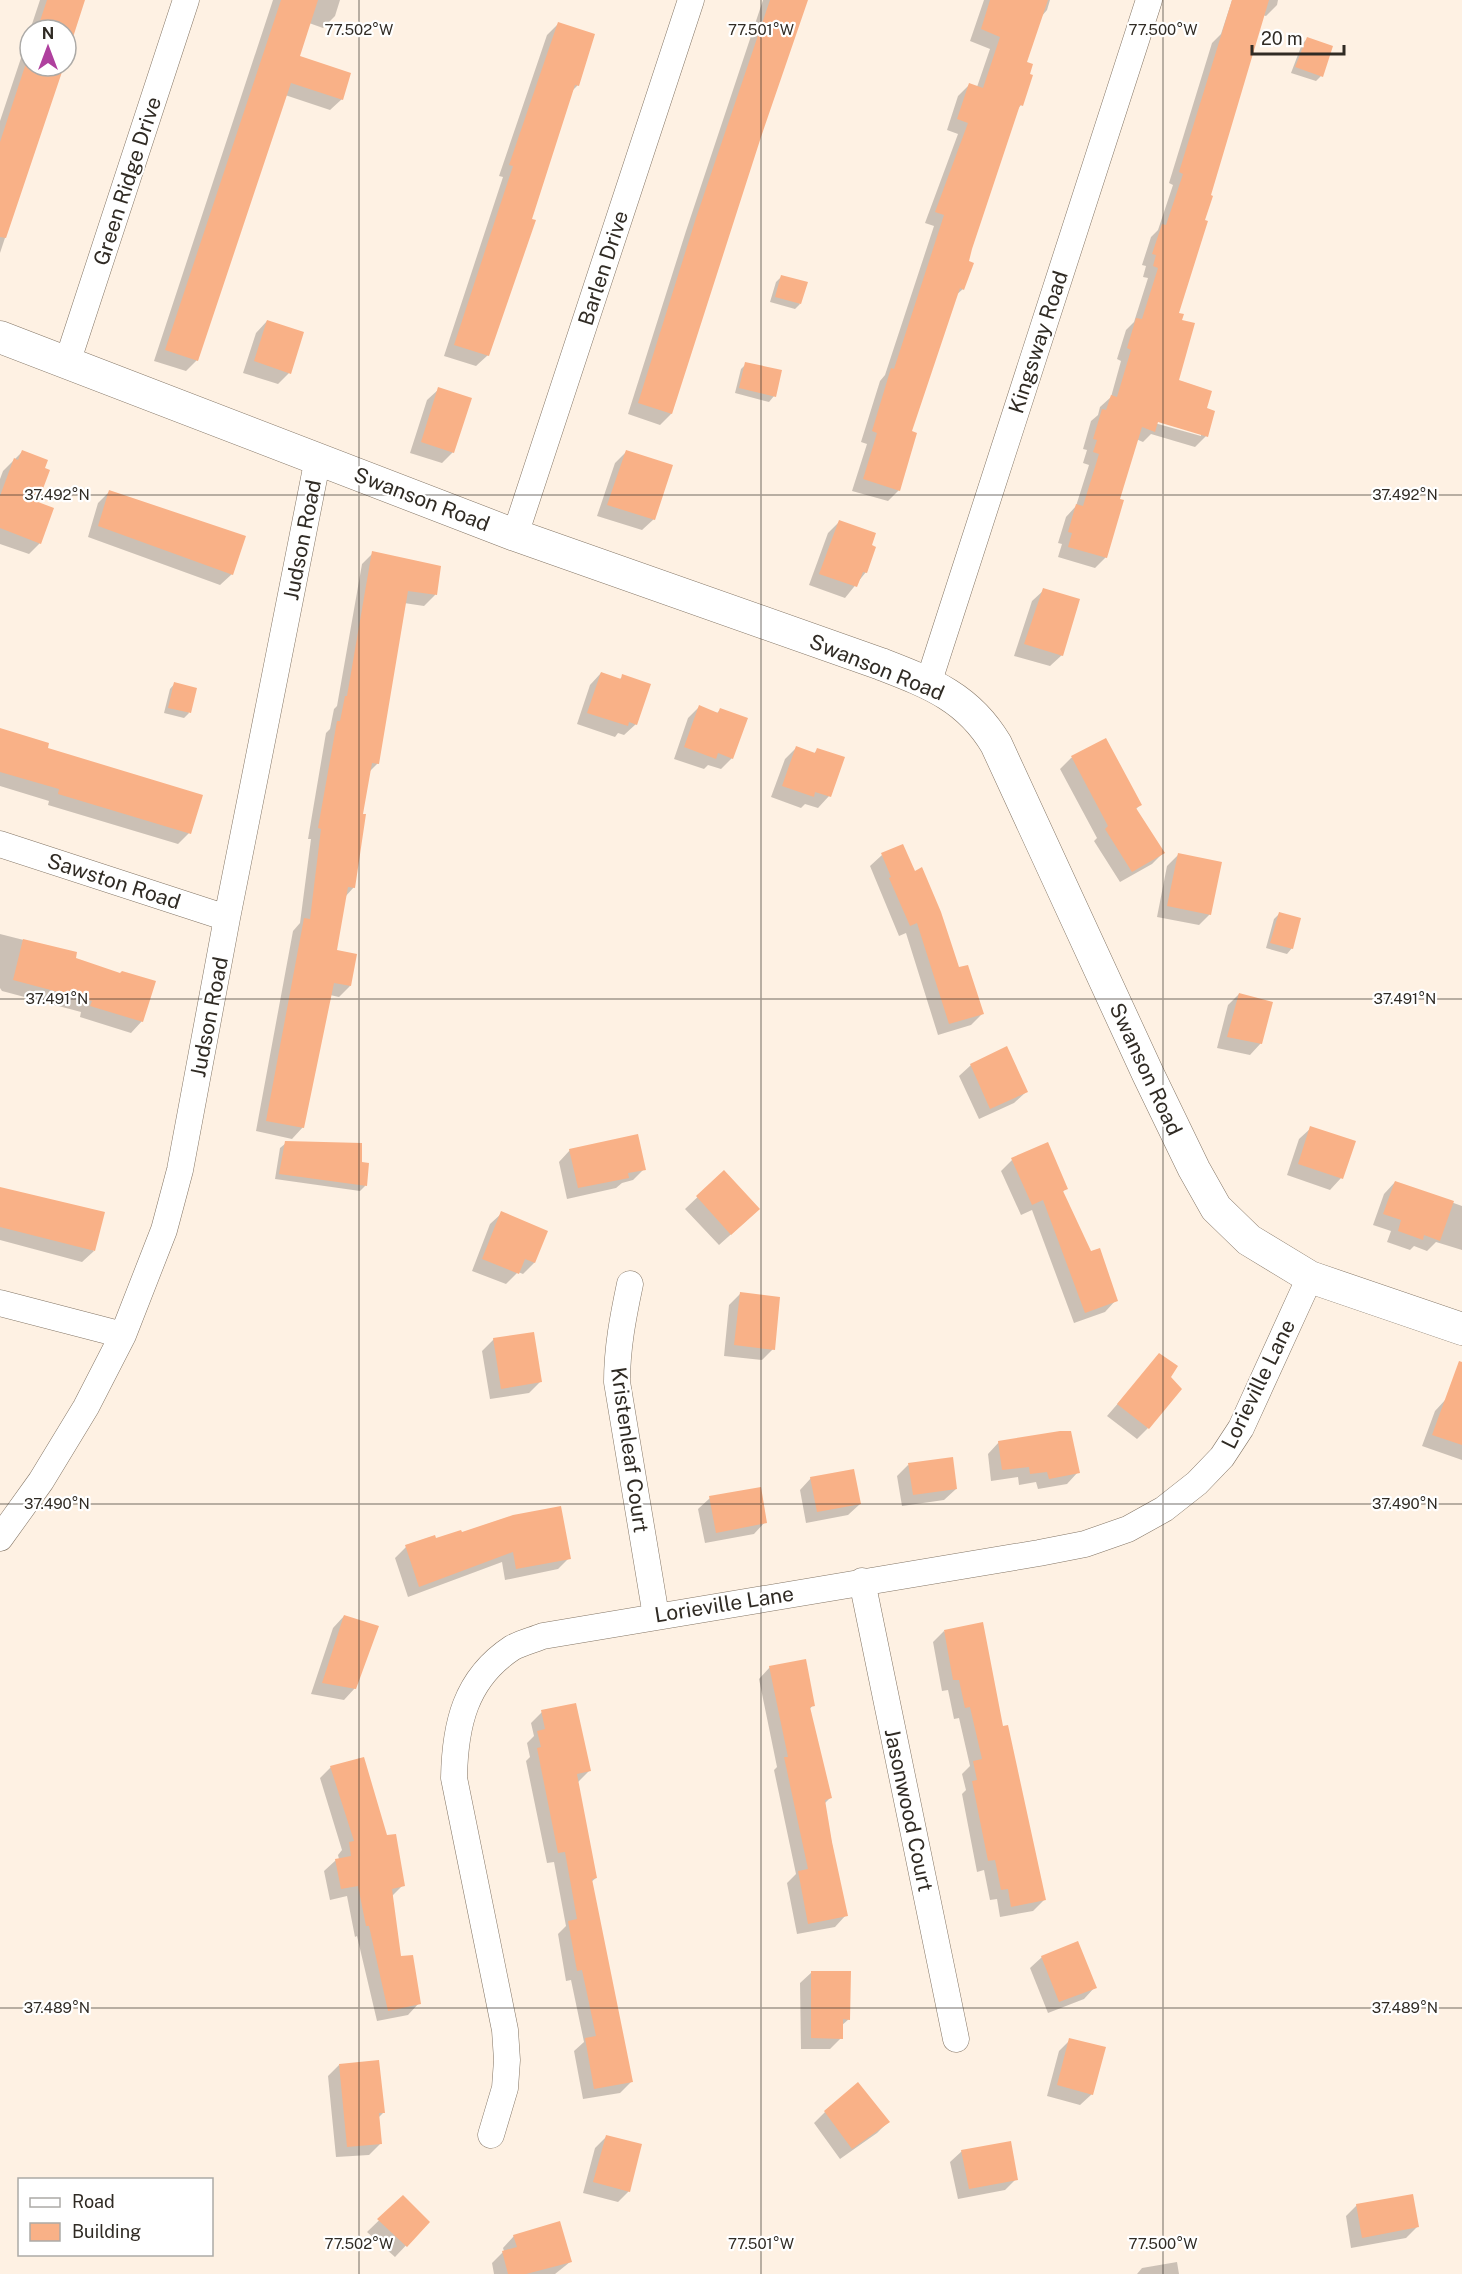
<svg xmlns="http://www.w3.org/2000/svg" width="1462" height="2274" viewBox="0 0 1462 2274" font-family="'Public Sans',sans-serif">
  <rect width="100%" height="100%" fill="#fef1e3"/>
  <path fill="#0003" fill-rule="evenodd" d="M 40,0 L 84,0 L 66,54 L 66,30 L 30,30 Z
    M 273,0 L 340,0 L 335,16 L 323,28 L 309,23 L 298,57 L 342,99 L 330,110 L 285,95 L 197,360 L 186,371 L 154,361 Z
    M 763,0 L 807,0 L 759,137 L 671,414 L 660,425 L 628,414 L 686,231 Z
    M 984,0 L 1050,0 L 1047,10 L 1041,17 L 1025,63 L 1028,75 L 1021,105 L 1016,111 L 971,248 L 963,289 L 955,296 L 910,432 L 899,490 L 888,501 L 852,491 L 867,444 L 861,442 L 880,381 L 885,375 L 934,226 L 925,223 L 958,134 L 947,130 L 958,96 L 969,85 L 977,87 L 990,49 L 970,41 Z
    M 1232,0 L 1278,0 L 1277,5 L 1266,16 L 1262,15 L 1209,196 L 1177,314 L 1177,381 L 1205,409 L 1206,436 L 1195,447 L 1151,434 L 1143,442 L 1136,439 L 1119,500 L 1106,557 L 1095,568 L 1058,557 L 1062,544 L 1058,543 L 1066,517 L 1076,506 L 1089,465 L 1083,463 L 1087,450 L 1083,449 L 1091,421 L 1098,415 L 1100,407 L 1111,397 L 1121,361 L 1117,359 L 1126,330 L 1134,322 L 1148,278 L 1143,277 L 1146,266 L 1142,265 L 1151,237 L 1158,230 L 1173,185 L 1169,183 L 1212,43 L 1221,34 ZM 1151,419 L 1201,433 L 1201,436 L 1151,422 Z
    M 558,24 L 594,35 L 577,86 L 572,91 L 488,355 L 476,366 L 444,356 L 503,177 L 499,176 L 547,35 Z
    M 30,31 L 30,66 L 62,66 L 0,253 L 0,121 Z
    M 1307,39 L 1321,76 L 1316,81 L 1291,73 L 1302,44 Z
    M 782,276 L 800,304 L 795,309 L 770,302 L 776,282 Z
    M 267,321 L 289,373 L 278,384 L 243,373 L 256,333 Z
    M 746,364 L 774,396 L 769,402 L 735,393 L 741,369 Z
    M 439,389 L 453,452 L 442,463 L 410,453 L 427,400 Z
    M 22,452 L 36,503 L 40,543 L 29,554 L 0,544 L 0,479 L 3,471 Z
    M 626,452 L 654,519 L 642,530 L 597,516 L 615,463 Z
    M 109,492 L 232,574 L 220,585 L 88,537 L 98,503 Z
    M 839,522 L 866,572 L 845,598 L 809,585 L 828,533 Z
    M 373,553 L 439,567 L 435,595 L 424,606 L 404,603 L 378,763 L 369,772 L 362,815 L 354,887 L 345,897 L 335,951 L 350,986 L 339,997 L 330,995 L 303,1127 L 292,1139 L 256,1131 L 293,931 L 300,923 L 311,839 L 308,839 L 326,733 L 330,729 L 334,709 L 337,706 L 362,564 Z
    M 1044,590 L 1062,655 L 1050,666 L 1014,656 L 1032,601 Z
    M 601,673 L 619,680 L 623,676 L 636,724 L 624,735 L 618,733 L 615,737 L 577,724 L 590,685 Z
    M 175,683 L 189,713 L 184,718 L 164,713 L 170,689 Z
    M 699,707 L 717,713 L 720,710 L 732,758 L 721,769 L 708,765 L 704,769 L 674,759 L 688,718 Z
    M 0,729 L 46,749 L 189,833 L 178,844 L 48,805 L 49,801 L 0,786 Z
    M 1105,740 L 1140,805 L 1135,810 L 1163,853 L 1152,864 L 1120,882 L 1094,841 L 1097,838 L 1060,769 L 1071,758 Z
    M 796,748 L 813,754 L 818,750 L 829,796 L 818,808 L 805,804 L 801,808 L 771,797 L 785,759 Z
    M 1179,854 L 1210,914 L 1199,925 L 1157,917 L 1167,866 Z
    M 882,855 L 958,969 L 982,1014 L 971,1025 L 938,1035 L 906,933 L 899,936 L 870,866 Z
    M 1279,914 L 1292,948 L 1287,954 L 1266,948 L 1274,919 Z
    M 0,934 L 75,953 L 74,959 L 142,1021 L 131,1033 L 80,1017 L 81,1012 L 2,991 L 0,988 Z
    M 1239,994 L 1261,1043 L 1250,1055 L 1217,1048 L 1228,1005 Z
    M 971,1065 L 1026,1092 L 1014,1103 L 979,1119 L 959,1076 Z
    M 1311,1128 L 1341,1178 L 1330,1190 L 1287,1175 L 1299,1139 Z
    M 286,1143 L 360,1163 L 365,1186 L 360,1191 L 275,1179 L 280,1148 Z
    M 570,1150 L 644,1169 L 633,1180 L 622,1183 L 616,1188 L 567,1199 L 559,1162 Z
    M 1012,1160 L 1066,1188 L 1062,1193 L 1090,1253 L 1116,1300 L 1105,1312 L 1074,1323 L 1032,1210 L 1021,1215 L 1001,1171 Z
    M 724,1172 L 747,1220 L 719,1245 L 685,1209 Z
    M 1395,1182 L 1462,1206 L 1462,1250 L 1436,1242 L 1427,1251 L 1414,1246 L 1410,1250 L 1387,1242 L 1391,1231 L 1373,1225 L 1384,1194 Z
    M 0,1188 L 94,1251 L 82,1262 L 0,1240 Z
    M 502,1213 L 546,1231 L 534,1263 L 523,1274 L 518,1272 L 506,1284 L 472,1271 L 490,1224 Z
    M 740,1294 L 773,1349 L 762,1360 L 724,1356 L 729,1305 Z
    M 494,1339 L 540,1382 L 529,1393 L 490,1399 L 482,1351 Z
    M 1160,1355 L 1169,1378 L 1148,1428 L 1137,1439 L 1107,1416 Z
    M 1446,1399 L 1462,1405 L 1462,1460 L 1422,1446 L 1435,1411 Z
    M 999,1442 L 1078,1472 L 1067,1484 L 1038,1489 L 1036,1482 L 1019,1485 L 1018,1477 L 991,1481 L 988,1454 Z
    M 908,1465 L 956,1489 L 944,1500 L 902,1506 L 897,1476 Z
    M 811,1478 L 860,1504 L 848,1515 L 806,1523 L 800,1490 Z
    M 710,1498 L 765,1522 L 754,1534 L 705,1543 L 698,1509 Z
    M 435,1540 L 569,1558 L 558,1569 L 505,1580 L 502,1562 L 408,1597 L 395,1558 L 406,1547 Z
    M 344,1616 L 355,1688 L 344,1700 L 311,1694 L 333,1628 Z
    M 944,1631 L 1002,1727 L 1044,1900 L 1033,1911 L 1000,1917 L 997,1899 L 990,1900 L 984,1870 L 977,1872 L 962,1794 L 966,1790 L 962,1774 L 970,1766 L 959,1718 L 954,1719 L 948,1690 L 942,1691 L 933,1642 Z
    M 770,1667 L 813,1705 L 809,1710 L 831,1797 L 824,1804 L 846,1915 L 835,1927 L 797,1934 L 787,1883 L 796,1874 L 774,1770 L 777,1767 L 759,1679 Z
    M 542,1712 L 589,1771 L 577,1783 L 596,1878 L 591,1882 L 631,2082 L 620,2093 L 583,2099 L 574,2051 L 584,2042 L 571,1980 L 566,1981 L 558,1934 L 566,1926 L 554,1862 L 547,1863 L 526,1761 L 530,1757 L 527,1743 L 534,1736 L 531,1723 Z
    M 331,1767 L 386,1837 L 403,1885 L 391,1897 L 400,1958 L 419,2003 L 408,2015 L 377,2021 L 357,1936 L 355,1937 L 347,1896 L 330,1900 L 324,1871 L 336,1860 L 339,1859 L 338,1855 L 342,1850 L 320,1778 Z
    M 1042,1957 L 1095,1987 L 1084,1999 L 1048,2013 L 1030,1968 Z
    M 812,1972 L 849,2019 L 841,2026 L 841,2038 L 830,2049 L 801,2049 L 800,1983 Z
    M 1070,2040 L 1092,2094 L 1080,2105 L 1047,2096 L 1059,2051 Z
    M 339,2065 L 384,2112 L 378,2118 L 380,2144 L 369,2155 L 336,2157 L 328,2076 Z
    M 825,2112 L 888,2122 L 877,2133 L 840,2159 L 814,2123 Z
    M 606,2137 L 629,2191 L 618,2202 L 583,2193 L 595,2148 Z
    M 962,2151 L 1016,2179 L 1005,2190 L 958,2199 L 950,2162 Z
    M 403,2197 L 428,2222 L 395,2257 L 367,2232 Z
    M 1357,2205 L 1417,2227 L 1406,2238 L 1351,2248 L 1346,2216 Z
    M 514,2236 L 570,2262 L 555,2274 L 494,2274 L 492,2263 L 504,2251 L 503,2248 Z
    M 1177,2262 L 1179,2274 L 1137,2274 L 1142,2268 Z"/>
  <path fill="#f9b187" d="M 47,0 L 85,0 L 66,59 L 66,30 L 37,30 Z
    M 281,0 L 318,0 L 300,56 L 351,73 L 343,100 L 291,83 L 198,361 L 165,350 Z
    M 770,0 L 808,0 L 761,137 L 672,414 L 638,403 L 696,218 Z
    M 990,0 L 1048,0 L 1027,62 L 1033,64 L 1030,74 L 1033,75 L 1023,106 L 1020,105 L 972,249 L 969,261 L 974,263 L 964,290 L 960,288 L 912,431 L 917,433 L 900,491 L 863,479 L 877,433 L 872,431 L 891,368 L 894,369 L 944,215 L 935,212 L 968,123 L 957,119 L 969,83 L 983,88 L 1000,37 L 981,29 Z
    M 1232,0 L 1269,0 L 1211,195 L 1213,196 L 1205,220 L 1208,221 L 1179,313 L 1184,314 L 1182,320 L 1195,323 L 1179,380 L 1212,391 L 1207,408 L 1215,411 L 1208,437 L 1158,422 L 1155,432 L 1142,427 L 1120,499 L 1124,500 L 1107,558 L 1068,547 L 1072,533 L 1068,532 L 1076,504 L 1083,506 L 1099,454 L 1093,452 L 1097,440 L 1093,439 L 1102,409 L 1106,410 L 1111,395 L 1117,397 L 1131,350 L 1127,348 L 1136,318 L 1142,319 L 1158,268 L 1153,266 L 1156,255 L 1152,254 L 1162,224 L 1166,225 L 1183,174 L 1179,172 Z
    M 558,22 L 595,34 L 579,86 L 575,85 L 532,219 L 536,220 L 489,356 L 454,345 L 513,166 L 509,165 Z
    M 1307,37 L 1333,46 L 1323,77 L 1295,67 Z
    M 30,51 L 30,66 L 64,66 L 6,238 L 0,237 L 0,142 Z
    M 781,275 L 808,282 L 801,304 L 775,297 Z
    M 267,320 L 304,332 L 291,374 L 254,361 Z
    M 745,362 L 782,370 L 776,397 L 739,388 Z
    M 438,387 L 472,398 L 454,453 L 421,442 Z
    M 22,450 L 48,460 L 45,468 L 50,470 L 38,502 L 54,508 L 41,544 L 0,528 L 0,496 L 14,458 L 18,460 Z
    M 626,450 L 673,465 L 655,520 L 607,505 Z
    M 109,490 L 246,536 L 233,575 L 98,526 Z
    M 839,520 L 876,533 L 872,545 L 876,547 L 867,573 L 863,572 L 857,587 L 819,574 Z
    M 372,551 L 441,566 L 437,595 L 408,591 L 379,764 L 372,763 L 363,814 L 366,814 L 355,888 L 348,887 L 337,950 L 357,954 L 351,986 L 334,983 L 304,1128 L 266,1121 L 304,918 L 310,919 L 321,829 L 318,828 L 337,721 L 340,721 L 345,696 L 347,696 Z
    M 1043,588 L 1080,599 L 1063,656 L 1024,644 Z
    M 601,672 L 621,679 L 622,674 L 651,684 L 637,725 L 629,722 L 628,726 L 587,713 Z
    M 174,682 L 197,688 L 191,713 L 168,708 Z
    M 699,705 L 718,713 L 720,708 L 748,718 L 733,759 L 718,753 L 716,759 L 684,747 Z
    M 0,728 L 49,743 L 48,748 L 203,795 L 191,834 L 58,794 L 59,789 L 0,772 Z
    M 1106,738 L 1142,805 L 1136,808 L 1165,853 L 1132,872 L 1105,829 L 1108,826 L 1071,756 Z
    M 796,746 L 815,753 L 817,748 L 845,757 L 831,797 L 815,792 L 814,797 L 782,786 Z
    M 903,844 L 915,871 L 922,867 L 941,912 L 959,967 L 968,965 L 984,1014 L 949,1024 L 917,923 L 910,926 L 889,878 L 891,877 L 881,853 Z
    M 1178,853 L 1222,862 L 1211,915 L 1167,906 Z
    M 1279,912 L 1301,918 L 1293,949 L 1270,943 Z
    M 23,939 L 77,952 L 76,958 L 120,973 L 122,971 L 156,981 L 143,1022 L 90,1006 L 92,1001 L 13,980 Z
    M 1239,993 L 1273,1002 L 1262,1044 L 1227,1037 Z
    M 1007,1046 L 1028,1092 L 990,1109 L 970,1064 Z
    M 1310,1126 L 1356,1141 L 1343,1179 L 1298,1164 Z
    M 638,1134 L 646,1170 L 628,1173 L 629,1178 L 578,1188 L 569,1149 Z
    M 285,1141 L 362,1143 L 362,1162 L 369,1163 L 367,1186 L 279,1174 Z
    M 1048,1142 L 1068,1189 L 1063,1191 L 1091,1251 L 1100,1248 L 1118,1301 L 1085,1313 L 1043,1200 L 1032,1205 L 1011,1158 Z
    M 724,1170 L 760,1209 L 731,1235 L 696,1196 Z
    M 1395,1181 L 1454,1201 L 1440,1241 L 1424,1235 L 1423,1240 L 1398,1231 L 1401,1220 L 1383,1214 Z
    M 0,1187 L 105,1212 L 95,1251 L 0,1227 Z
    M 501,1211 L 548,1231 L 535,1263 L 525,1259 L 519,1274 L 482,1259 Z
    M 740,1292 L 780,1297 L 775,1350 L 734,1345 Z
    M 534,1332 L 542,1382 L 501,1389 L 493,1338 Z
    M 1159,1353 L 1178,1366 L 1171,1377 L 1182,1389 L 1149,1429 L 1117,1404 Z
    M 1459,1361 L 1462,1362 L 1462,1445 L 1432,1435 Z
    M 1060,1431 L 1071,1431 L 1080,1473 L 1049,1479 L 1047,1472 L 1030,1474 L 1029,1467 L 1002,1470 L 998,1441 Z
    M 953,1457 L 957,1489 L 913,1495 L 908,1463 Z
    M 854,1469 L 861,1504 L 817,1512 L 810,1477 Z
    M 761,1487 L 767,1523 L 716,1533 L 709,1496 Z
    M 561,1506 L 571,1559 L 516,1569 L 513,1552 L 419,1587 L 405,1545 L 435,1535 L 436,1538 L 461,1530 L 462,1532 L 513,1515 Z
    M 344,1615 L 379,1626 L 356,1689 L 322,1683 Z
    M 983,1622 L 1003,1726 L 1008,1725 L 1046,1900 L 1011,1907 L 1008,1889 L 1001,1890 L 995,1860 L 988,1861 L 972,1781 L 977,1780 L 973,1761 L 982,1759 L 970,1707 L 965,1708 L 959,1680 L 953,1680 L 944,1630 Z
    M 806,1659 L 815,1706 L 810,1707 L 832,1798 L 825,1800 L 832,1842 L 848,1916 L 808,1924 L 798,1871 L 808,1869 L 784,1757 L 788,1757 L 769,1666 Z
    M 576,1703 L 591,1771 L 577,1774 L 597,1878 L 592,1879 L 633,2082 L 594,2089 L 585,2038 L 596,2036 L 582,1970 L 577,1971 L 568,1921 L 577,1919 L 565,1852 L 558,1853 L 537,1748 L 541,1747 L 537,1731 L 545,1729 L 541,1710 Z
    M 364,1757 L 387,1835 L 396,1834 L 405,1886 L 392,1889 L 401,1956 L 413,1955 L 421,2004 L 388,2011 L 369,1926 L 366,1926 L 358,1886 L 341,1889 L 335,1859 L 351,1856 L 349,1842 L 354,1841 L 330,1766 Z
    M 1078,1941 L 1097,1988 L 1059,2002 L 1041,1956 Z
    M 811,1971 L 851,1971 L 850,2020 L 843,2019 L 843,2039 L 811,2038 Z
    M 1069,2038 L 1106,2047 L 1093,2095 L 1057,2085 Z
    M 379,2060 L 385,2113 L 379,2113 L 382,2144 L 347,2147 L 339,2064 Z
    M 858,2082 L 890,2122 L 852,2149 L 824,2111 Z
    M 606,2135 L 642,2144 L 630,2192 L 593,2182 Z
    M 1011,2141 L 1018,2180 L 969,2189 L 961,2150 Z
    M 1413,2194 L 1419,2227 L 1362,2238 L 1356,2204 Z
    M 403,2195 L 430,2222 L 407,2247 L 377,2219 Z
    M 560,2221 L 572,2262 L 526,2274 L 508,2274 L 502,2251 L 517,2247 L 513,2235 Z"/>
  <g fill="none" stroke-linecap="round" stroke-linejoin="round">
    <defs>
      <path id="minor" d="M 67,363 L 186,0
        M 515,535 L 691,0
        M 928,684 L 1149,0
        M 0,844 L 227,918
        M 630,1284 C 623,1317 617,1348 617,1382 L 656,1616
        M 0,1303 L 123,1335
        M 0,1538 L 41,1481 L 86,1407 L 123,1335 L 164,1230 L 180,1170 L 227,918 L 318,458
        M 862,1581 L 956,2039
        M 491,2135 L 505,2088 L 507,2060 L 505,2030 L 454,1778 C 455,1725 465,1679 512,1648 C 521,1643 533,1640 543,1636 L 1039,1553 L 1085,1544 L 1128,1529 L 1164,1509 L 1197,1483 L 1222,1457 L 1241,1428 L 1310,1277"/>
      <path id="tertiary" d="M 0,337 L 515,535 L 881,664 C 930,683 968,697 996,744 L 1148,1074 L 1194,1169 L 1216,1208 L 1249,1240 L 1310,1277 L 1462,1329"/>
    </defs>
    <use href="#minor" stroke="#837565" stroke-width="27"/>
    <use href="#tertiary" stroke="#837565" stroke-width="33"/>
    <use href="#minor" stroke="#fff" stroke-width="26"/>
    <use href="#tertiary" stroke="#fff" stroke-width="32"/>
  </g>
  <path fill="none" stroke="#302b24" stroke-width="1.5" stroke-opacity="0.45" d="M 359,0 L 359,2274M 761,0 L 761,2274M 1163,0 L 1163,2274M 0,495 L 1462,495M 0,999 L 1462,999M 0,1504 L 1462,1504M 0,2008 L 1462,2008"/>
  <g text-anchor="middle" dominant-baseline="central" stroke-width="4.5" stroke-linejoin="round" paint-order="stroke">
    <g font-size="21" fill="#302b24" stroke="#fff">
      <text transform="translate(127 181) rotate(-72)">Green Ridge Drive</text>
      <text transform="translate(603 268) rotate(-72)">Barlen Drive</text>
      <text transform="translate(1038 342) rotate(-72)">Kingsway Road</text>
      <text transform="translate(422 499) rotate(21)">Swanson Road</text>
      <text transform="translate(302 540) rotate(-79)">Judson Road</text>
      <text transform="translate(877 667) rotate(22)">Swanson Road</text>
      <text transform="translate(114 881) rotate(18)">Sawston Road</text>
      <text transform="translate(209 1017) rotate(-79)">Judson Road</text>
      <text transform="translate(1146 1069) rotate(65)">Swanson Road</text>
      <text transform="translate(1258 1384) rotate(-64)">Lorieville Lane</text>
      <text transform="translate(630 1450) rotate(82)">Kristenleaf Court</text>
      <text transform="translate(724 1604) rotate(-9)">Lorieville Lane</text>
      <text transform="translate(909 1810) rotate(78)">Jasonwood Court</text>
    </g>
  </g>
  <g font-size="15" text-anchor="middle" fill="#302b24" stroke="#fff" stroke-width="4.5" stroke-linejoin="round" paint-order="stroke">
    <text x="359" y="35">77.502°W</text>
    <text x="761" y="35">77.501°W</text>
    <text x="1163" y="35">77.500°W</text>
    <text x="57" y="500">37.492°N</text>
    <text x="1405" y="500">37.492°N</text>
    <text x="57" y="1004">37.491°N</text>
    <text x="1405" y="1004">37.491°N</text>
    <text x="57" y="1509">37.490°N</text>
    <text x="1405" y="1509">37.490°N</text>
    <text x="57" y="2013">37.489°N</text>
    <text x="1405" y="2013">37.489°N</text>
    <text x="359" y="2249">77.502°W</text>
    <text x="761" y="2249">77.501°W</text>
    <text x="1163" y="2249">77.500°W</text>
  </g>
  <rect x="18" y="2178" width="195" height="78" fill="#ffffff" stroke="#acaaa7" stroke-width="1.5"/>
  <rect x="30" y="2198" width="30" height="9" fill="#ffffff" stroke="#acaaa7" stroke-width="1.5"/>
  <text x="72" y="2208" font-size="18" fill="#302b24">Road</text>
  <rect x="30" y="2223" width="30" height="18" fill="#f9b187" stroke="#acaaa7" stroke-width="1.5"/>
  <text x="72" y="2238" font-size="18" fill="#302b24">Building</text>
  <g transform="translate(48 48)"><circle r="28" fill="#ffffff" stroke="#acaaa7" stroke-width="1.5"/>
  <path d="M0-4.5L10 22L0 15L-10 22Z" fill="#af409e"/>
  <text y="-9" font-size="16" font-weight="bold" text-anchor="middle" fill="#302b24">N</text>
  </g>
  <path d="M1252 45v9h92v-9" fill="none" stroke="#302b24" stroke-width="3"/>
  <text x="1261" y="45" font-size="18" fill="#302b24" stroke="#ffffff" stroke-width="4.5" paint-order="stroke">20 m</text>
</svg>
